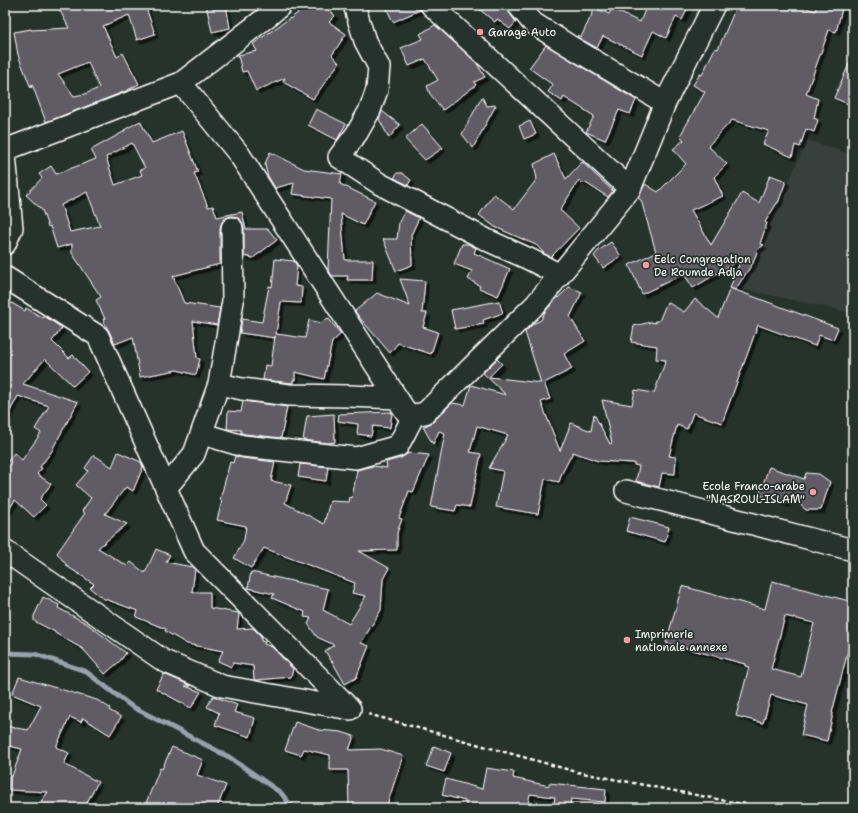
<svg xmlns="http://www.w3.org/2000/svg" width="858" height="813" viewBox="0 0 858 813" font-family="'Shantell Sans',sans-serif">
  <defs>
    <filter id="shadow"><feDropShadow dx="3.5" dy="3.5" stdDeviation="0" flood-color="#0009"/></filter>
  </defs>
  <rect width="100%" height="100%" fill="#26332d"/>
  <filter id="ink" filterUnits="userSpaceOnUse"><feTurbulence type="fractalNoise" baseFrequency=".025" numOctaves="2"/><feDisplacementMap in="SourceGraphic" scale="8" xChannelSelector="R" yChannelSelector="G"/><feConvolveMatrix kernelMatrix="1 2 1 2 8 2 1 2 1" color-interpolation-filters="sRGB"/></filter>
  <g filter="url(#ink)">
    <path fill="#383f3e" d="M 807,140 L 853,155 L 853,313 L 742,289 Z"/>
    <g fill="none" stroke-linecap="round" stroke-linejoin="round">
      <path stroke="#95a3aa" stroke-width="5" d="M 5,653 L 35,654 L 85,671 L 131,706 L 229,757 L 281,793 L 293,808"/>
    </g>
    <path fill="#615b64" stroke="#fff" fill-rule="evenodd" filter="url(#shadow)" d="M 57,5 L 152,5 L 146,8 L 155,34 L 137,40 L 129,15 L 103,26 L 117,57 L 123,53 L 139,84 L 126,91 L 46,122 L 32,84 L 31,88 L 18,55 L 14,32 L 31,29 L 31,30 L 69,28 ZM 88,62 L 99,88 L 85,94 L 74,96 L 58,74 Z
      M 206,5 L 226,5 L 230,28 L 212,32 Z
      M 308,5 L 325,5 L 335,16 L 329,22 L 346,34 L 332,55 L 339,63 L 313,99 L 283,82 L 285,78 L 256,91 L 247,71 L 242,72 L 238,55 L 257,51 L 253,44 L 290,18 L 290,19 Z
      M 385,5 L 419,5 L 420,10 L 393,22 Z
      M 474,5 L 506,5 L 506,7 L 509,12 L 516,22 L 510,29 L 497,19 L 495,22 Z
      M 647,5 L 689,5 L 682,20 L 676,17 L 666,38 L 653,31 L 642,55 L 603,36 L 597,48 L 577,37 L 578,35 L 581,37 L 595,8 L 609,14 L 612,9 L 640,22 Z
      M 737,5 L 769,5 L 783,8 L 784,5 L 798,5 L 815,11 L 817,5 L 843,5 L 836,32 L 829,30 L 806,94 L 818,99 L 814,118 L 818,120 L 814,132 L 806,129 L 800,147 L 795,145 L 792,157 L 763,144 L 769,131 L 732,120 L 708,146 L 727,164 L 714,177 L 723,196 L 691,210 L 711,245 L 742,193 L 759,203 L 770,175 L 786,181 L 778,203 L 777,203 L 765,222 L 767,223 L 760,244 L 764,245 L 758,249 L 753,263 L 735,290 L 730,288 L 741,259 L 693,288 L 684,274 L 642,294 L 629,265 L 656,252 L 641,200 L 638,198 L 645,184 L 658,192 L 686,164 L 673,149 L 684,140 L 680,136 L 705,92 L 693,85 L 700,74 L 702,75 L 715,48 L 718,49 Z
      M 435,25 L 476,62 L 485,77 L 474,82 L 476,85 L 443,110 L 430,94 L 427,86 L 438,80 L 425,59 L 409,66 L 401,48 L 423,39 L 420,34 Z
      M 546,45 L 636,100 L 630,114 L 619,110 L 605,140 L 586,132 L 594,116 L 564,97 L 562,101 L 548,92 L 553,85 L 529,68 Z
      M 853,55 L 853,106 L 834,98 Z
      M 482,97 L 487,106 L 496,105 L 473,148 L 462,134 Z
      M 316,109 L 346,124 L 337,140 L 308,125 Z
      M 382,111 L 400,125 L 389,138 L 379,119 Z
      M 140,121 L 152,143 L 182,131 L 198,172 L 194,173 L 208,207 L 213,206 L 217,217 L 242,212 L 246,229 L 268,229 L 277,240 L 253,258 L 244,256 L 244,228 L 242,222 L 237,217 L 231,216 L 226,218 L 222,222 L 220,228 L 220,264 L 173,276 L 184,303 L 220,308 L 217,325 L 193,321 L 197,358 L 200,359 L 196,375 L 177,370 L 140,377 L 133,337 L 115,344 L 109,331 L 107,328 L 103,319 L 105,319 L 96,300 L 101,297 L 72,253 L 72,244 L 57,248 L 50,226 L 48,227 L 42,210 L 26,195 L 42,178 L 39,174 L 51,166 L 56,174 L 96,159 L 91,150 L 125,131 L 124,130 ZM 132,143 L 145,168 L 140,170 L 142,175 L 115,185 L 106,157 ZM 87,192 L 100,226 L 70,232 L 61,205 Z
      M 530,121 L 536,134 L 524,139 L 519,126 Z
      M 422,124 L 443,148 L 425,160 L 405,139 Z
      M 270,152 L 304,169 L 342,174 L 340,184 L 375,201 L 363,225 L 341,214 L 345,260 L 373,260 L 372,280 L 347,280 L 348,276 L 332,276 L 328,269 L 331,199 L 292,194 L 294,183 L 275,188 L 268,176 L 265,166 L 265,164 Z
      M 554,154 L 566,179 L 582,162 L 613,191 L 608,197 L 584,182 L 583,184 L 579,180 L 560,210 L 579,228 L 551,257 L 545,254 L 536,245 L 495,227 L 479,215 L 494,194 L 514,209 L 537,179 L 534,164 Z
      M 397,173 L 402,173 L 411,180 L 408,185 L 394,178 Z
      M 405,211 L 419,218 L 411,235 L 412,265 L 396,271 L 383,239 L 397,239 L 399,222 Z
      M 611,242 L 621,256 L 603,268 L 594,256 L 598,251 Z
      M 462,244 L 468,244 L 476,248 L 474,253 L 510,269 L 498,296 L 479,288 L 480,286 L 468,279 L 472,271 L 454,264 Z
      M 275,259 L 294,261 L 297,266 L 295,286 L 302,287 L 301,303 L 281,302 L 276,334 L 305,338 L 309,320 L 321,323 L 328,318 L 341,334 L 332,342 L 324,379 L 295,372 L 295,380 L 293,380 L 293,383 L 263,380 L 265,365 L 271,366 L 275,336 L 275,338 L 240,333 L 242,319 L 262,322 L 269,286 L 272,287 Z
      M 400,279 L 425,281 L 422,313 L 427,313 L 423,327 L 438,332 L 431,354 L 398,343 L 390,353 L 359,317 L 355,311 L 377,293 L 410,306 Z
      M 569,287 L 582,292 L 570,317 L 585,341 L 564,354 L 572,369 L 544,383 L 550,399 L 541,402 L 560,451 L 571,423 L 591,431 L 594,414 L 610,444 L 612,443 L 602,400 L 632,405 L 635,390 L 654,393 L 666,360 L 656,359 L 657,346 L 631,342 L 634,326 L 651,322 L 656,323 L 655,321 L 659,321 L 667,302 L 684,312 L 695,299 L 718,318 L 730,288 L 838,328 L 833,340 L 819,335 L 815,346 L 758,325 L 722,423 L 693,413 L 687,429 L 677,425 L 669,456 L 676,457 L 675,474 L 662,473 L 659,487 L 636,481 L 639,466 L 634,465 L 634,463 L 598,461 L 573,452 L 562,473 L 559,482 L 545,479 L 538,514 L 496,507 L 503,471 L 489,468 L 508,435 L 477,426 L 470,452 L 481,454 L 470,507 L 457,505 L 455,511 L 431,507 L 445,433 L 439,431 L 433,444 L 423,427 L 433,422 L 452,403 L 465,405 L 471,385 L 506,395 L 483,373 L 497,359 L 502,364 L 489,377 L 541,383 L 525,332 L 533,324 L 541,320 L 545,312 L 557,298 L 558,298 Z
      M 5,299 L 25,311 L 26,308 L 43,318 L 44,316 L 62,328 L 52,341 L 69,358 L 73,355 L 88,372 L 73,386 L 45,359 L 23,384 L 78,402 L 53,448 L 54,448 L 40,467 L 42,468 L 37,474 L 51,484 L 40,499 L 46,505 L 34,517 L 15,500 L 5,516 L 5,465 L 14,453 L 22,460 L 41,433 L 35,429 L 49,406 L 18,396 L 5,421 Z
      M 499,301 L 503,313 L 483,320 L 484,324 L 455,329 L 451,310 Z
      M 243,401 L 287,407 L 281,438 L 245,434 L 241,433 L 241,430 L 227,429 L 228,411 L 241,412 Z
      M 391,412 L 392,413 L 390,428 L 373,426 L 371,436 L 357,434 L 358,424 L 338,421 L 339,414 Z
      M 334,414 L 335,442 L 328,443 L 303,440 L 307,416 Z
      M 118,452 L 141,462 L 143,467 L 133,491 L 126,487 L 105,514 L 127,524 L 98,548 L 127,566 L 131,562 L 145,573 L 156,549 L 170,555 L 166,562 L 192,567 L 195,569 L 192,592 L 210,592 L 210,608 L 238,613 L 239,614 L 237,629 L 253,628 L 261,636 L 261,641 L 265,642 L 264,644 L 272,647 L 293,669 L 291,677 L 257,680 L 254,680 L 253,666 L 233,663 L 231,667 L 218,661 L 223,651 L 187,644 L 165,631 L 166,629 L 136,617 L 138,611 L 102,598 L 90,588 L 94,584 L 68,567 L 57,553 L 85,513 L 82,511 L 91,498 L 76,485 L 88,471 L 85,468 L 94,455 L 112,467 Z
      M 410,453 L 429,455 L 413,492 L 409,491 L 399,518 L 402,519 L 397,533 L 397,550 L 359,551 L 389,568 L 383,579 L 381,610 L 361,643 L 369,646 L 356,678 L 345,684 L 332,661 L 332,662 L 325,651 L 334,645 L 317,637 L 308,624 L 311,618 L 304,617 L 305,612 L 272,598 L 274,594 L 248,588 L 251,572 L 328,589 L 323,610 L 349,624 L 366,596 L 352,593 L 355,583 L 264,548 L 251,568 L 234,558 L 244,540 L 246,526 L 217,520 L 222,501 L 220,500 L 230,462 L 233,463 L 235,456 L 242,458 L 275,462 L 271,481 L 291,485 L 285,503 L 324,524 L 330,501 L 349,502 L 350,497 L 352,498 L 357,470 L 373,466 L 387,468 L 386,462 L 401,458 L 407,454 Z
      M 300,464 L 328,467 L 326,481 L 298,477 Z
      M 769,467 L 804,479 L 806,473 L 819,474 L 830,482 L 821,510 L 806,510 L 789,494 L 786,504 L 759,495 Z
      M 630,517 L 669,527 L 665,542 L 626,531 Z
      M 772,581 L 853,602 L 853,631 L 832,713 L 833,713 L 827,741 L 801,735 L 808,705 L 771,695 L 763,723 L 736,716 L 749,667 L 745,666 L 745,664 L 666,643 L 682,586 L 765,609 ZM 785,616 L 814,623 L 801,677 L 771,669 Z
      M 43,597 L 59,605 L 58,608 L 86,623 L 126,653 L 120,661 L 105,674 L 83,649 L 55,633 L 55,632 L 34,621 L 34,616 Z
      M 164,674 L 191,686 L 185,686 L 201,692 L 191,708 L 156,689 Z
      M 19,677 L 97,700 L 110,708 L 109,710 L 121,717 L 110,735 L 83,718 L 81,722 L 70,717 L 56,747 L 69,753 L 64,764 L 98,782 L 84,808 L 36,808 L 48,792 L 9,790 L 9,776 L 12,776 L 22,749 L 5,745 L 5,726 L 28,730 L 41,706 L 12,694 Z
      M 213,696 L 237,705 L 234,712 L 255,718 L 250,737 L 215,725 L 219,713 L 207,707 Z
      M 295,722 L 319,730 L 341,732 L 354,736 L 349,750 L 381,749 L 403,756 L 386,808 L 349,808 L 348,770 L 330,770 L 330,755 L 304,749 L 301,755 L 285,750 Z
      M 434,746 L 451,753 L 444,772 L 426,766 Z
      M 172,747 L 203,760 L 197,775 L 226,785 L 217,808 L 144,808 L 160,768 L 162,769 Z
      M 486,768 L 514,772 L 513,778 L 549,786 L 549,783 L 606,789 L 605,802 L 571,799 L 569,808 L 553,808 L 555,797 L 530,794 L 527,808 L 467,808 L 465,801 L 442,795 L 446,779 L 482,789 Z"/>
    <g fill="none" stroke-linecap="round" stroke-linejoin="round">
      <defs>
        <path id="minor" d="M 354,5 L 365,41 L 379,67 L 377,90 L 370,110 L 357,133 L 339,157 L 380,184 L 487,240 L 531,260 L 560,275
          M 431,5 L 630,189 L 665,103 L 714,5
          M 518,5 L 533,23 L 568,45 L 665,103
          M 181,83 L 239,154 L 406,412 L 414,415 L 425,413 L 536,304 L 630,189
          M 5,150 L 181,83 L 268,16 L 281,5
          M 5,155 L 12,228 L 5,244
          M 5,277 L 98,336 L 194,551 L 350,709
          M 219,384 L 242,389 L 289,395 L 349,396 L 397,398
          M 202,432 L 203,434 L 243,446 L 356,458 L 398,446 L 414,415
          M 166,488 L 194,454 L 219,384 L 233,301 L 232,228
          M 626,491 L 853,550
          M 5,551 L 164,661 L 222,686 L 350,709"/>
      </defs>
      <use href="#minor" stroke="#fff" stroke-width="24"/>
      <path stroke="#fff" stroke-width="2.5" stroke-dasharray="4 3" stroke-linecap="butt" d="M 368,714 L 577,772 L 763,808"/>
      <use href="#minor" stroke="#26332d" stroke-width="21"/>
    </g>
  </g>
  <g fill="#ff9aa2" stroke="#26332d" stroke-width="1.5">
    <circle cx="480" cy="32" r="4"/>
    <circle cx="646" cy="265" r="4"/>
    <circle cx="813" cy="492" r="4"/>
    <circle cx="627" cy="640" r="4"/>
  </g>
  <g text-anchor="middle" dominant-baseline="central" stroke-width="3.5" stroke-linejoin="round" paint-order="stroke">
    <g font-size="11" fill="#fff" stroke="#26332d" text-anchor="start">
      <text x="488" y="32">Garage Auto</text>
      <text x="654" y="259">Eelc Congregation<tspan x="654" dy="13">De Roumde Adja</tspan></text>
      <text x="805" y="486" text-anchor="end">Ecole Franco-arabe<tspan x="805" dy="13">"NASROUL-ISLAM"</tspan></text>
      <text x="635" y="634">Imprimerie<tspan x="635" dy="13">nationale annexe</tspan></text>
    </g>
  </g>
  <rect width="858" height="813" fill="none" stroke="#26332d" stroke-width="20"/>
  <rect x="10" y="10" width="838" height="793" fill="none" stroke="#fff" stroke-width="1.5" filter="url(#ink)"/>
</svg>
